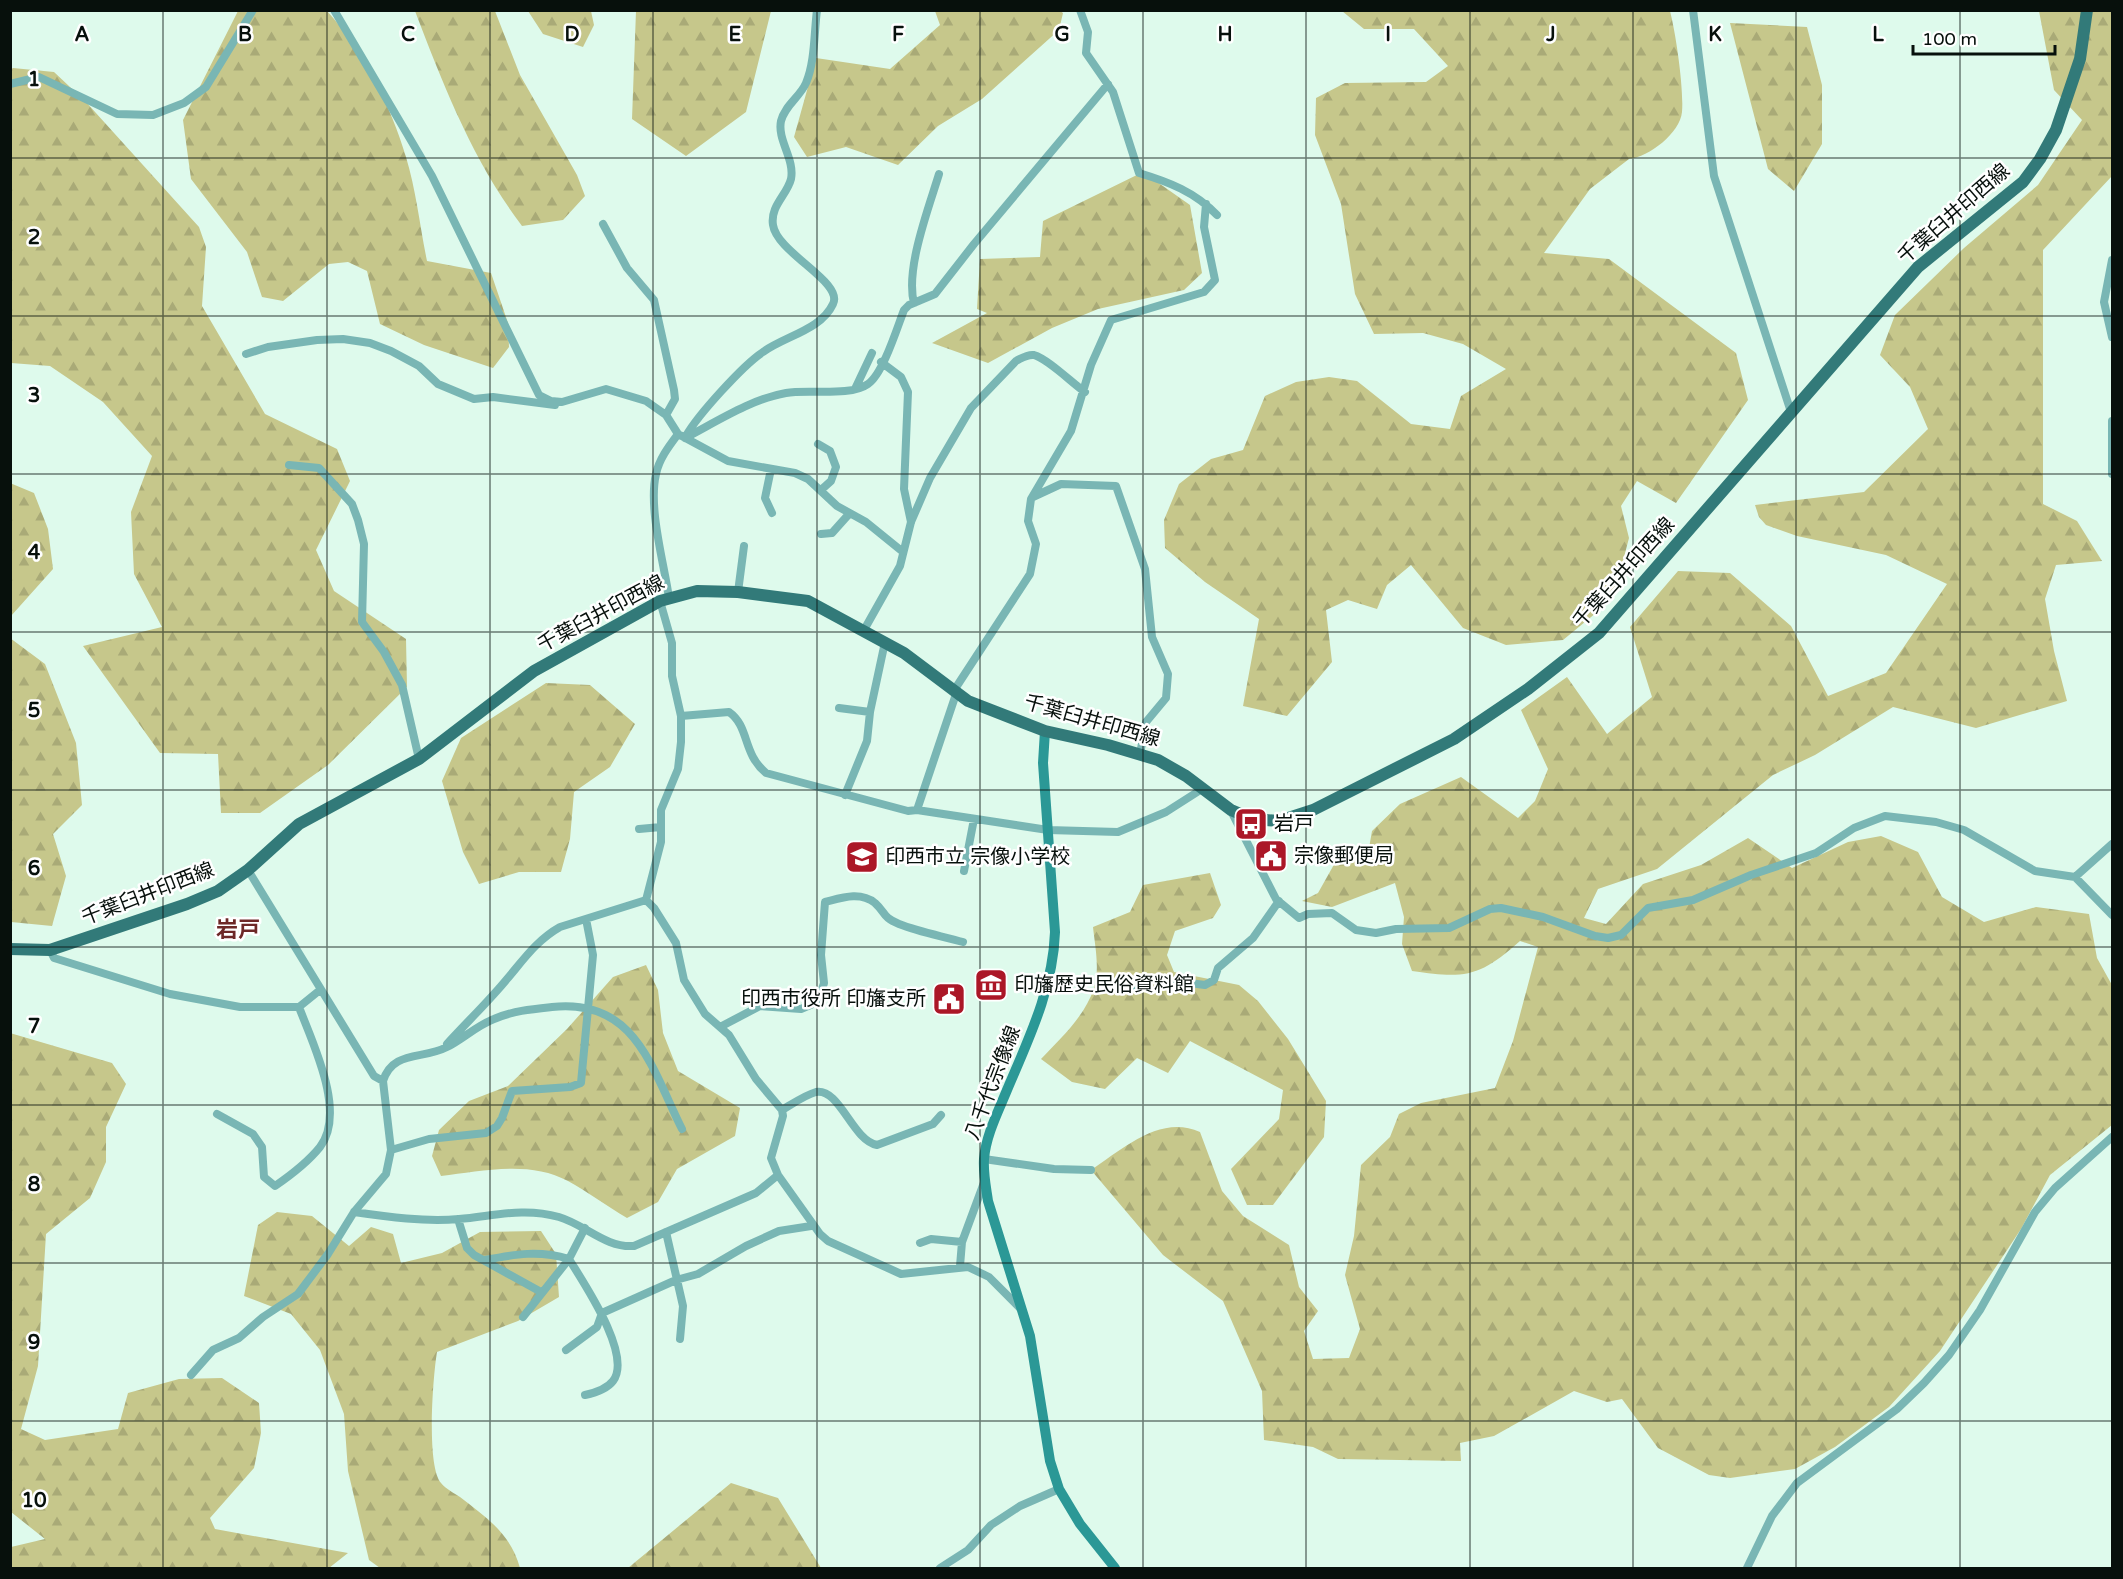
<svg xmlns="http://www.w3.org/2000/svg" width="2123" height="1579" viewBox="0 0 2123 1579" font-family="'Varela Round','Noto Sans JP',sans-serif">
  <defs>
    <pattern id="forest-firs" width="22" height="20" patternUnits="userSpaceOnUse" patternTransform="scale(1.5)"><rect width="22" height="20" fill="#c6c78b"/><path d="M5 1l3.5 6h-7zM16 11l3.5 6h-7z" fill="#a9aa77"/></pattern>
  </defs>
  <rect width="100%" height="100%" fill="#defaec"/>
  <path fill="url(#forest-firs)" d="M 1059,10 L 1063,13 L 1059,30 L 982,99 L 938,126 L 898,165 L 846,147 L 807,157 L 794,137 L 816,58 L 890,69 L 940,25 L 935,11 Z
    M 238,11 L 327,11 C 363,50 391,106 406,157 C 416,190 420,227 427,261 L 491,273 L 508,323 L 509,347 L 493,368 L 424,345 L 380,324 L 367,271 L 348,262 L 329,264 L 283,301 L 262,297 L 247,252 L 191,179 L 183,120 Z
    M 415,11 L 495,11 L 520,75 L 577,175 L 585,196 L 563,220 L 522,226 C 473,161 444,87 415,11 Z
    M 528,11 L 591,11 L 594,25 L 583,47 L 543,34 Z
    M 636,11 L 771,11 L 746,112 L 686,156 L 632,119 Z
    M 1342,11 L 1670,11 C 1676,34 1684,89 1682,112 C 1680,133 1649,157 1629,159 L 1590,189 L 1544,253 L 1609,259 L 1736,353 L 1748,400 L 1676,503 L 1637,481 L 1621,506 L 1629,538 L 1613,599 L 1563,640 L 1506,645 L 1463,628 L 1411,565 L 1387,585 L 1377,609 L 1348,600 L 1326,610 L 1332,662 L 1287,716 L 1243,706 L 1259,619 L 1205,582 L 1165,548 L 1164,520 L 1179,484 L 1211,459 L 1243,450 L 1265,396 L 1296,382 L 1329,377 L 1357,381 L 1411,424 L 1450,429 L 1461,396 L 1506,369 L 1463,344 L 1423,333 L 1374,334 L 1355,294 L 1341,204 L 1315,135 L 1316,98 L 1345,83 L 1426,82 L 1448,66 L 1414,29 L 1364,29 Z
    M 2039,11 L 2112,11 L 2112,176 L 2043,250 L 2043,504 L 2077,521 L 2102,561 L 2056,565 L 2045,599 L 2054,651 L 2067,701 L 1976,728 L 1893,707 L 1815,755 L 1773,775 L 1657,869 L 1598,889 L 1584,918 L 1606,924 L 1643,884 L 1701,865 L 1748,838 L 1792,868 L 1848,842 L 1881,836 L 1918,852 L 1942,897 L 1984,922 L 2036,907 L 2089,914 L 2097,958 L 2112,985 L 2112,1125 L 2050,1175 L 2021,1229 L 1940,1351 L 1889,1407 L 1835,1447 L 1795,1469 L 1730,1478 L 1709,1475 L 1658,1448 L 1622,1399 L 1607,1402 L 1574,1391 L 1494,1436 L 1460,1443 L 1461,1461 L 1338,1459 L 1313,1447 L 1264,1440 L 1262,1391 L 1223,1301 L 1163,1255 L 1091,1170 C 1123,1149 1160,1114 1200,1132 L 1222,1191 L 1243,1216 L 1289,1245 L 1299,1287 L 1318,1311 L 1304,1331 L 1313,1359 L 1349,1358 L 1360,1329 L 1345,1275 L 1354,1236 L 1361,1165 L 1390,1137 L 1399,1114 L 1421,1103 L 1495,1088 L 1513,1041 L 1538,947 L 1520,941 C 1480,977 1465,979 1412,971 L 1402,944 L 1404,917 L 1395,883 L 1332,907 L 1302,901 L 1318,893 L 1336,861 L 1369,848 L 1372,831 L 1400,804 L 1461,777 L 1518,818 L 1535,801 L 1548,769 L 1521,710 L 1567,677 L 1607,734 L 1652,697 L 1630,627 L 1678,571 L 1730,573 L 1791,626 L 1828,696 L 1886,673 L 1947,584 L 1886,555 L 1797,536 L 1766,525 L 1759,517 L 1755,505 L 1864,492 L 1928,429 L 1910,387 L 1880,355 L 1895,315 L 1964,248 L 2038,185 L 2082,120 L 2054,90 Z
    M 1730,23 L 1807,27 L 1822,85 L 1822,144 L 1794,191 L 1768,169 Z
    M 13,68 L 54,72 L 86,102 L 199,227 L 206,247 L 202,306 L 265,414 L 337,449 L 350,481 L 316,550 L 334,591 L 406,639 L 407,687 L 328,765 L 260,813 L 221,813 L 218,754 L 160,753 L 83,646 L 162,627 L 134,574 L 131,512 L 152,456 L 103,402 L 50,366 L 11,363 L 10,70 Z
    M 1143,172 L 1190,205 L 1202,273 L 1184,290 L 1098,309 L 1052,328 L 988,363 L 932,343 L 987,313 L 977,309 L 980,259 L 1040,257 L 1043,221 Z
    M 10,483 L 34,493 L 48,529 L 53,569 L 11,616 Z
    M 10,638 L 45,664 L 76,743 L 82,805 L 53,834 L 66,876 L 52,926 L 11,922 Z
    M 546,683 L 590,685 L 635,724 L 610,767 L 574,792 L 570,839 L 561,872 L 519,872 L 479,884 L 463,852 L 442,781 L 461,738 Z
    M 1210,873 L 1221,905 L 1213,918 L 1175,931 L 1167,955 L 1174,972 L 1239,985 L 1258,1001 L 1288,1039 L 1326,1101 L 1324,1137 L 1273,1205 L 1247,1205 L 1231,1169 L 1279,1119 L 1283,1090 L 1190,1041 L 1168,1073 L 1137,1058 L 1105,1089 L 1072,1082 L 1041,1059 C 1061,1038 1085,1016 1094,988 C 1100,969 1095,946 1093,927 L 1130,912 L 1143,885 Z
    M 646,965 L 658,990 L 663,1033 L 678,1071 L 740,1108 L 735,1136 L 677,1169 L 658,1202 L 627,1218 C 607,1206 588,1192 568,1181 C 530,1160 481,1171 441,1176 L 432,1156 L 439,1130 L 469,1101 L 508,1086 L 567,1029 L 613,977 Z
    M 10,1033 L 112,1063 L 126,1084 L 106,1127 L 106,1162 L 90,1198 L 46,1234 L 38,1366 L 21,1429 L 45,1440 L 118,1429 L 128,1393 L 179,1379 L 222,1378 L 259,1403 L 261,1433 L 254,1468 L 210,1518 L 215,1529 L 348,1553 L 329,1568 L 11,1568 L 11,1547 L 45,1539 L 11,1512 Z
    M 277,1212 L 312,1216 L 349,1246 L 371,1227 L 393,1234 L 401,1263 L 442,1253 L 480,1232 L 541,1231 L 556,1254 L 559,1297 L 518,1321 L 437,1352 C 433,1376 426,1465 441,1483 C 446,1489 454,1493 460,1497 C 487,1518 511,1534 520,1568 L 380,1568 L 369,1560 L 348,1471 L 344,1414 L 320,1350 L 291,1314 L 244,1296 L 258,1225 Z
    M 731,1483 L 778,1498 L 821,1568 L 628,1568 Z"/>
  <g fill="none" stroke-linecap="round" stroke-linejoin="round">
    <path stroke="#79b6b4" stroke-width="8" d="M 334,10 L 432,176 L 539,395 L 551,401 L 562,402 L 606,389 L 646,401 L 666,415 L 678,434 L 728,461 L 795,473 L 808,479 L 837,506 L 866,522 L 903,552
      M 1080,10 L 1088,32 L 1086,53 L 1113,92 L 1139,173 C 1169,182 1195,192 1217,215
      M 1693,10 L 1714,176 L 1791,412
      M 10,84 L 39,77 L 117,114 L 153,115 L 184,103 L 206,87 L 253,10
      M 603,224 L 627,268 L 654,300 L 674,390 L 675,399 L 666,415
      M 2112,260 L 2104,302 L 2112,337
      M 914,303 C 905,269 929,207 939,174
      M 246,354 L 268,347 L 317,340 L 343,339 L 370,343 L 391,351 L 419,366 L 438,384 L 474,399 L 493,397 L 555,405
      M 881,362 L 901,377 L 908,392 L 904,489 L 911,522
      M 855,389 L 872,353
      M 2112,421 L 2112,474
      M 686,436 C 697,416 743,365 763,352 C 785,336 821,330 833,304 C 844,282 777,253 773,225 C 770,206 787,195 791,179 C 795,159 777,140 781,121 C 785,105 800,97 806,83 C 815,62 814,33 817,10
      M 685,438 C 716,422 751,399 786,393 C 808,389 850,397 868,384 C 883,374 897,328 904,310 L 909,305 L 935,294 L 974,244 L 1108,84
      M 818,444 L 830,451 L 836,467 L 831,481 L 821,490
      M 289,465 L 319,468 L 352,504 L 358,520 L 364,544 L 362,622 L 384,652 L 402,685 L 419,759
      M 771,469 L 765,498 L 772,513
      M 1033,497 L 1061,484 L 1116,486 L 1145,569 L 1152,637 L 1168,674 L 1166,698 L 1146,722 L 1140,754
      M 821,534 L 832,533 L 849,514
      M 738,592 L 744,546
      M 669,598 C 664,563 648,508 656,474 C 659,459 669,446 678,434
      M 864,630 L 900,566 L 911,522 L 930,478 L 971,408 L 1016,361 C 1022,358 1027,354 1034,355 C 1048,359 1072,383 1085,392
      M 953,692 L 1030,574 L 1036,544 L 1028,521 L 1031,499 L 1071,431 L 1091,365 L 1111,320 L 1204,292 L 1215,280 L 1204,227 L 1206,204
      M 839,708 L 870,712
      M 681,716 L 729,712 C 750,727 742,753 766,773 L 908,811 L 917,810 L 1048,830 L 1118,832 L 1166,812 L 1202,789
      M 845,795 L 867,741 L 870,712 L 885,642
      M 917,810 L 956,694
      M 1231,811 L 1276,899 L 1299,918 L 1308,914 L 1332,913 L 1356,930 L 1376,933 L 1396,929 L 1449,928 L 1490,909 L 1501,908 L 1543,917 L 1595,936 L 1608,938 L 1621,935 L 1648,908 L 1693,900 L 1751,875 L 1816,853 L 1854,828 L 1885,816 L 1936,822 L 1964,830 L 2035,871 L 2075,877 L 2112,915
      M 639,829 L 661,827
      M 248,870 L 374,1076 L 383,1081
      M 964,871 L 974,819
      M 2075,877 L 2112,844
      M 646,900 L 654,908 L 676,943 L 684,980 L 705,1014 L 729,1035 L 756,1079 L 782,1110 L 783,1116 L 771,1158 L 778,1175 L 820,1234 L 828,1241 L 901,1274 L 968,1267 L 989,1277 L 1021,1309
      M 646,900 L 661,842 L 661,810 L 678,769 L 681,742 L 681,716 L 672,676 L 672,643 L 660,601
      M 50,950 L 54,958 L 170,994 L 240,1007 L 299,1007
      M 1137,989 L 1150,978 L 1205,985 L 1214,980 L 1218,968 L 1253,938 L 1279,901
      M 720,1027 L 760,1006 L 801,1009 L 815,1003 L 820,996 L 824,983 L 821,955 L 825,902 C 841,898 860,891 875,903 C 886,913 882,917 899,924 C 919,932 942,936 963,942
      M 447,1044 C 467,1022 488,1002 507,979 C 524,959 537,940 560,927 L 646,900
      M 782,1110 C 792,1104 805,1095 816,1092 C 840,1088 852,1140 877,1145 L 933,1124 L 941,1115
      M 217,1114 L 253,1134 L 262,1147 L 264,1177 L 275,1186 C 291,1175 308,1162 320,1147 C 347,1112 312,1042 299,1007 L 320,990
      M 391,1150 L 429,1139 L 486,1133 L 497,1126 L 502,1118 L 512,1091 L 570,1087 L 581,1083 L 593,955 L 586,919
      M 984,1159 L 1054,1169 L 1091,1170
      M 354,1212 C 388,1217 425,1222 459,1219 C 494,1216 524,1207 559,1217 C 586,1225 605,1248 634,1246 L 756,1193 L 778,1175
      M 458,1219 L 467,1248 L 474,1255 L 541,1292
      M 666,1232 L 683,1306 L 680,1339
      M 920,1243 L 931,1239 L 962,1242
      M 485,1260 C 516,1254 539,1250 569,1259 C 583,1282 633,1355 613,1381 C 607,1389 594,1393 585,1395
      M 960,1266 L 962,1242 L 985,1180
      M 523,1317 L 569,1259 L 585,1228
      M 566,1350 L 597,1327 L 602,1313 L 676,1280 L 698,1274 L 746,1246 L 779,1231 L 811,1226
      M 191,1375 L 213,1350 L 239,1338 L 263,1317 L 298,1294 L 328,1254 L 354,1212 L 386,1174 L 391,1150 L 383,1081 C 393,1050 422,1060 447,1047 C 463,1039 476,1026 494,1019 C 512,1011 533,1009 552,1007 C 635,998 651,1067 682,1129
      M 940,1568 L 968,1550 L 991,1525 L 1020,1506 L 1059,1489
      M 1747,1568 L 1772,1516 L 1797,1483 L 1897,1409 L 1924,1383 L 1949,1355 L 1980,1310 L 2035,1212 L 2055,1188 L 2112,1137"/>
    <path stroke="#2b9896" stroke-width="10" d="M 1045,731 L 1043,763 L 1055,932 C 1053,989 1029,1038 1007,1090 C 998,1112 986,1135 984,1159 C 983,1173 986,1187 988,1201 L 1030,1336 L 1050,1461 L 1059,1489 L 1080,1524 L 1115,1568"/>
    <path stroke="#327a79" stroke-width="12" d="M 10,949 L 50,950 L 187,904 L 218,891 L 248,870 L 299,824 L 419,759 L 534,671 L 660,601 L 697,591 L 738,592 L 808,601 L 904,653 L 968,701 L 1045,731 L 1108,745 L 1158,760 L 1186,776 L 1231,810 L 1252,819 L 1279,821 L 1313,810 L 1454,739 L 1528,689 L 1599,633 L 1918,267 L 2023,182 L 2040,159 L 2056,130 L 2080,59 L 2087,10"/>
  </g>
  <path fill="none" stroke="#07100c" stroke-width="1.5" stroke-opacity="0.55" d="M 163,10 L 163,1568M 327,10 L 327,1568M 490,10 L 490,1568M 653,10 L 653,1568M 817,10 L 817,1568M 980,10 L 980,1568M 1143,10 L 1143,1568M 1306,10 L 1306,1568M 1470,10 L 1470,1568M 1633,10 L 1633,1568M 1796,10 L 1796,1568M 1960,10 L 1960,1568M 10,158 L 2112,158M 10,316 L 2112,316M 10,474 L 2112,474M 10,632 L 2112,632M 10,790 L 2112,790M 10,947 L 2112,947M 10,1105 L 2112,1105M 10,1263 L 2112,1263M 10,1421 L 2112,1421"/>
  <defs>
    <symbol id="bus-square" viewBox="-11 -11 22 22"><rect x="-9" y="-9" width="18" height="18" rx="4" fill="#ab1727" stroke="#fff"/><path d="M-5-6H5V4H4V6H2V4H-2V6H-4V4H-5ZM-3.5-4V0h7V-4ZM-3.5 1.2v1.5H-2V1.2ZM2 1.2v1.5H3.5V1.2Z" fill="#fff"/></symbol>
    <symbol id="civic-square" viewBox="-11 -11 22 22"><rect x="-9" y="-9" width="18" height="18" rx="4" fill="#ab1727" stroke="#fff"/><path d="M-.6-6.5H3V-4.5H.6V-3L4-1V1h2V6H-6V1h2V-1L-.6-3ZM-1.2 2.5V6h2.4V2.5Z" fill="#fff"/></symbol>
    <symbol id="school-square" viewBox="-11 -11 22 22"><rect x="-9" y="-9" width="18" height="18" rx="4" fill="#ab1727" stroke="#fff"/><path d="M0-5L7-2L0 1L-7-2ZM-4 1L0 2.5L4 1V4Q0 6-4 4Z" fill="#fff"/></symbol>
    <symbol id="museum-square" viewBox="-11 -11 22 22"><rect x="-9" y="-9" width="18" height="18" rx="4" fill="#ab1727" stroke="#fff"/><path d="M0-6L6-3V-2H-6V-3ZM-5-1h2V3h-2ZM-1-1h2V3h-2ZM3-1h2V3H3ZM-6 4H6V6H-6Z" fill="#fff"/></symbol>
  </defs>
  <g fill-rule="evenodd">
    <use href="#bus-square" x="1232" y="805" width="38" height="38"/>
    <use href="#civic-square" x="1252" y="837" width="38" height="38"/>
    <use href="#school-square" x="843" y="838" width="38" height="38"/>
    <use href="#museum-square" x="972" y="966" width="38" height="38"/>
    <use href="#civic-square" x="930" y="980" width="38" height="38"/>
  </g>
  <g text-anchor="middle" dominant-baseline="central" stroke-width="5" stroke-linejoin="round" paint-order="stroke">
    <g font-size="20" fill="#07100c" stroke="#fff">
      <text transform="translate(1954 214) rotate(-41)">千葉臼井印西線</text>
      <text transform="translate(1624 573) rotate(-48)">千葉臼井印西線</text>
      <text transform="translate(601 614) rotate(-28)">千葉臼井印西線</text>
      <text transform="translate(1092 721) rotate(16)">千葉臼井印西線</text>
      <text transform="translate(148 894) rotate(-21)">千葉臼井印西線</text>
      <text transform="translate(993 1083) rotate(-69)">八千代宗像線</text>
    </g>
    <g font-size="20" fill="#07100c" stroke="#fff" text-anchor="start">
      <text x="1274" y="824">岩戸</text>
      <text x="1294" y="856">宗像郵便局</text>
      <text x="885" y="857">印西市立 宗像小学校</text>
      <text x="1014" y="985">印旛歴史民俗資料館</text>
      <text x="926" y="999" text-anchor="end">印西市役所 印旛支所</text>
    </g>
    <g font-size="22" font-weight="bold" fill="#6d2827" stroke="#fff">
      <text x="238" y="930">岩戸</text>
    </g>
  </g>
  <g font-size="20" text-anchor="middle" font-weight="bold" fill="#07100c" stroke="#fff" stroke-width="5" stroke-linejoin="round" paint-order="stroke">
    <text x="82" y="41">A</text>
    <text x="245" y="41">B</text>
    <text x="408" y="41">C</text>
    <text x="572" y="41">D</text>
    <text x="735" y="41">E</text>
    <text x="898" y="41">F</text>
    <text x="1062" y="41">G</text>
    <text x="1225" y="41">H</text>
    <text x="1388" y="41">I</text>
    <text x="1551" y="41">J</text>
    <text x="1715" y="41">K</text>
    <text x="1878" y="41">L</text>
    <text x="34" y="86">1</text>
    <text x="34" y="244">2</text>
    <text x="34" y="402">3</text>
    <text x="34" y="559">4</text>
    <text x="34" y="717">5</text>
    <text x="34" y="875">6</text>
    <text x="34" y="1033">7</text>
    <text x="34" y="1191">8</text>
    <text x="34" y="1349">9</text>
    <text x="34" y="1507">10</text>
  </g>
  <rect width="2123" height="1579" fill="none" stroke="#07100c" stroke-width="24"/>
  <path d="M1913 45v9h142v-9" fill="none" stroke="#07100c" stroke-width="3"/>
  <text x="1922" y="45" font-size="18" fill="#07100c" stroke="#ffffff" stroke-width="4.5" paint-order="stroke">100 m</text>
</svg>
